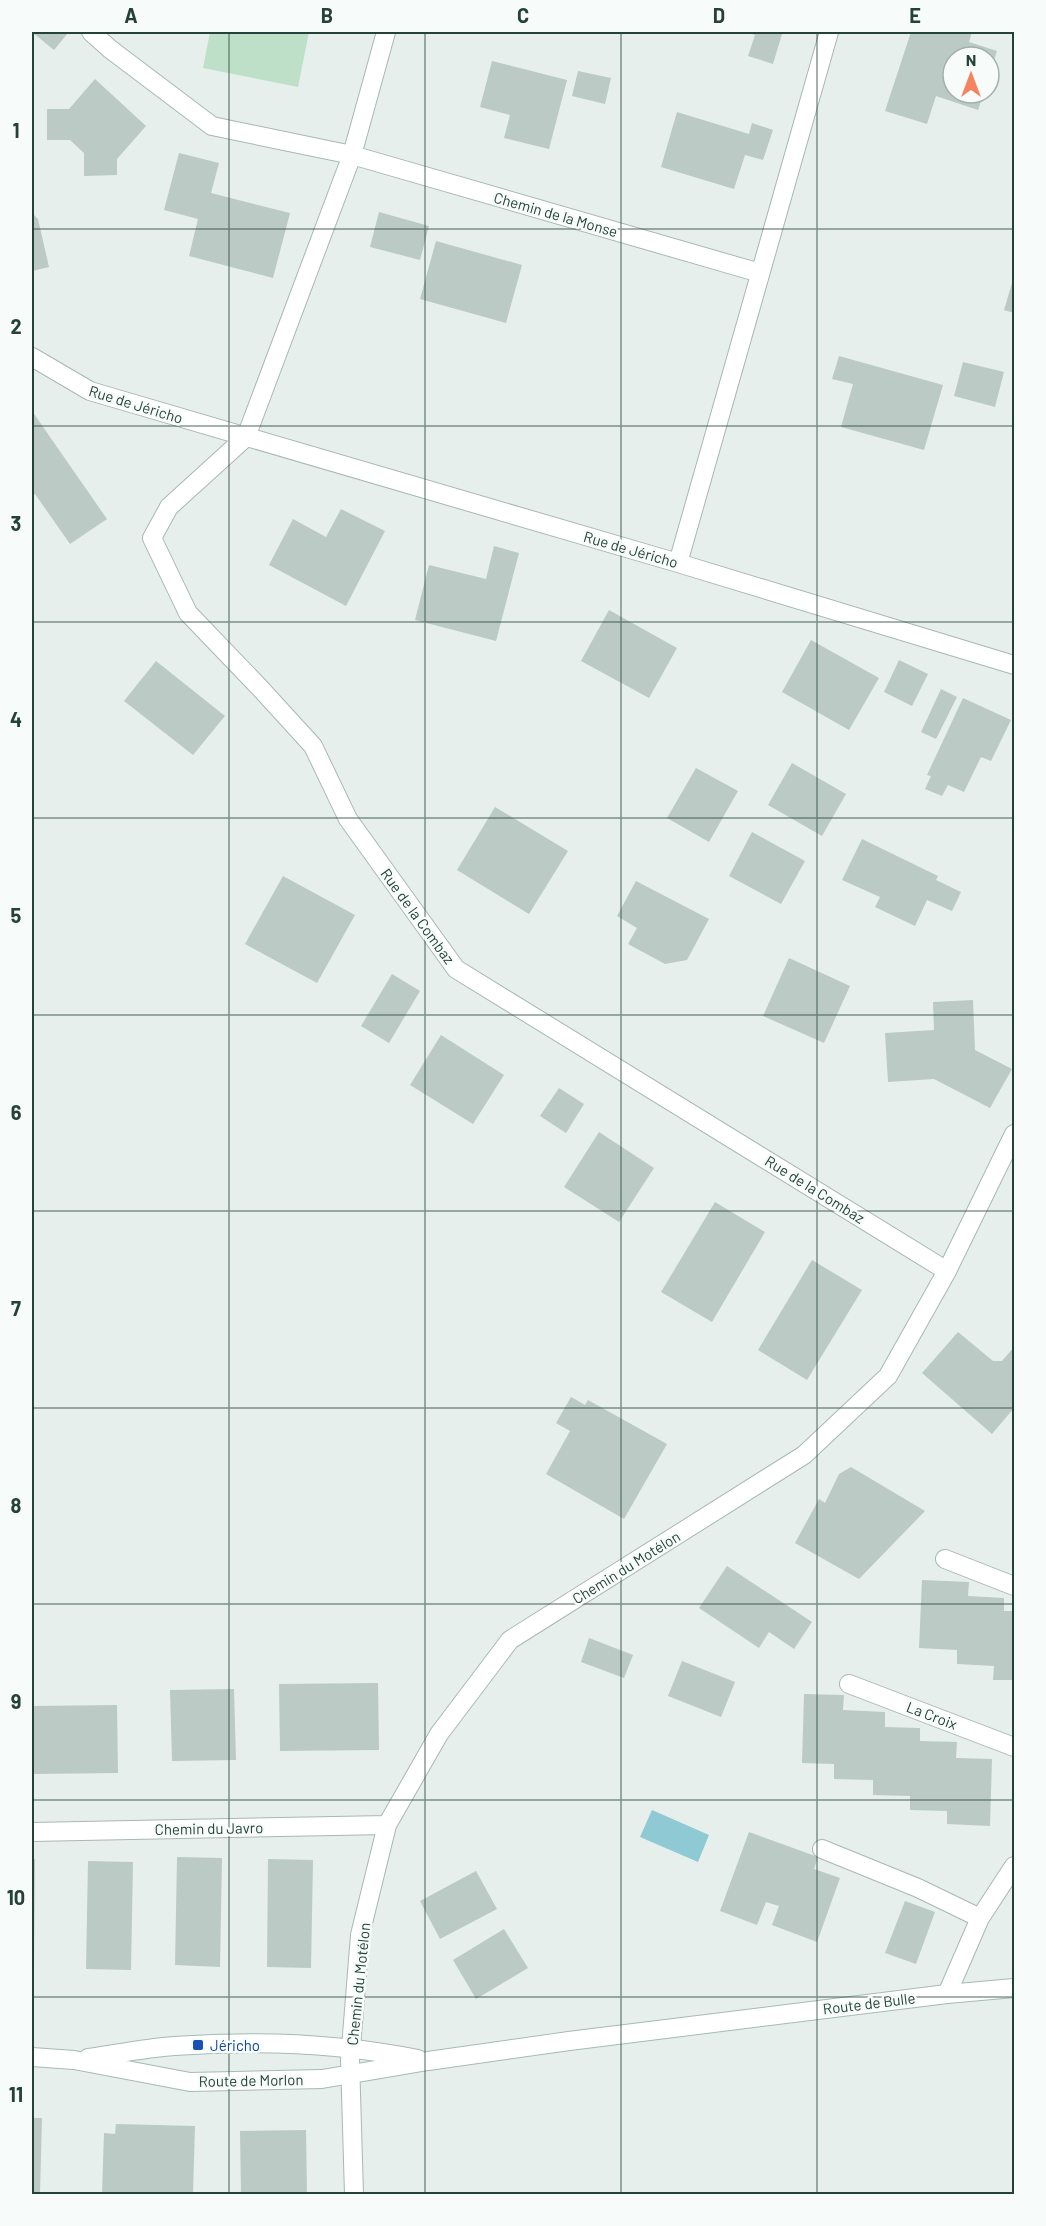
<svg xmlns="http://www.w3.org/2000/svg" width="1046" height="2226" viewBox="0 0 1046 2226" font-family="Barlow,sans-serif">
  <rect width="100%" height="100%" fill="#e6efeb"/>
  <path fill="#bfe0c8" d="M 210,32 L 309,32 L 298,87 L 203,68 Z"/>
  <path fill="#8ec9d4" d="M 652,1810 L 709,1835 L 698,1862 L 640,1837 Z"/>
  <path fill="#bbcac4" d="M 32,32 L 66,32 L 68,33 L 54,50 Z
    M 746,32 L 775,32 L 782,34 L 773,64 L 748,56 L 755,35 Z
    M 911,32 L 929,34 L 930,32 L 972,32 L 969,42 L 997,51 L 989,75 L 989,57 L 953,57 L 953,93 L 984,93 L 978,110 L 936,96 L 927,124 L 885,111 Z
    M 492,61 L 567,80 L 549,149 L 504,138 L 510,115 L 480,107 Z
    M 578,71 L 611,78 L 605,104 L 572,96 Z
    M 95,79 L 146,126 L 117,159 L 117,175 L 84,176 L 84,153 L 70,140 L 47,140 L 47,109 L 69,109 Z
    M 677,112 L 749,134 L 752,123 L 773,130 L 763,160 L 745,155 L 734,189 L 661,167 Z
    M 179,153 L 219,163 L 211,193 L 290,213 L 273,278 L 189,256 L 198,219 L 164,210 Z
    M 379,212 L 429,226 L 420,260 L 370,247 Z
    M 32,213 L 38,219 L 49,267 L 32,271 Z
    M 436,241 L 522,265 L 506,323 L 420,299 Z
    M 1014,276 L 1014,313 L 1004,310 Z
    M 839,356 L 943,385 L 924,450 L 841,427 L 853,384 L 832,379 Z
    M 963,362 L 1004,372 L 995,407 L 954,396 Z
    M 32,411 L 107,519 L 70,544 L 35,494 L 32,496 Z
    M 341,509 L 385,531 L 346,606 L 269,565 L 293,519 L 326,537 Z
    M 494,546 L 519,553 L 496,641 L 415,620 L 429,565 L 486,579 Z
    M 609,610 L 677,648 L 649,698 L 581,661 Z
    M 811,640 L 879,678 L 849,730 L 782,692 Z
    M 899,660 L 928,674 L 912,706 L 884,692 Z
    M 156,661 L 225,716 L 193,755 L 124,701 Z
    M 941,689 L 957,697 L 936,739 L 921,732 Z
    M 963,698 L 1011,720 L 991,761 L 981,757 L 964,792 L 948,785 L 942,796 L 925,789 L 931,776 L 927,775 Z
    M 792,763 L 846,794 L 822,836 L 768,805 Z
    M 696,768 L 738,791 L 709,842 L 667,818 Z
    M 495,807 L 568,851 L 529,914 L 457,870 Z
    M 752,832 L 805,861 L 781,904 L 729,876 Z
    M 862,839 L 938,876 L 936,880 L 961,892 L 952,911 L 927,900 L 915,926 L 875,907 L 880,897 L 842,880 Z
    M 283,876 L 355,915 L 317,983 L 245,944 Z
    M 636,881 L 709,919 L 687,960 L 665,964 L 628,944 L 637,928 L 617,916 Z
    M 789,958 L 850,986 L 824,1043 L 763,1016 Z
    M 392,974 L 420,991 L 389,1043 L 361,1026 Z
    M 973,1000 L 975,1050 L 1012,1069 L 990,1108 L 934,1079 L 888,1082 L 885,1033 L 934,1030 L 933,1002 Z
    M 441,1035 L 504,1075 L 473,1124 L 410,1085 Z
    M 559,1088 L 584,1104 L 566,1133 L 540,1116 Z
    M 599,1132 L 654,1168 L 619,1222 L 564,1187 Z
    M 715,1202 L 765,1232 L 712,1322 L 661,1292 Z
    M 812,1260 L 862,1290 L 807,1380 L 758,1350 Z
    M 958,1332 L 993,1361 L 1002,1361 L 1014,1347 L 1014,1408 L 992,1434 L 922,1373 Z
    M 571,1397 L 585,1405 L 588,1400 L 667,1444 L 624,1519 L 546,1474 L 570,1431 L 556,1423 Z
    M 851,1467 L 925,1511 L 859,1579 L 795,1543 L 819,1499 L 825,1503 L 839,1474 Z
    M 727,1566 L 812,1622 L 794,1649 L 769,1632 L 759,1648 L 699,1608 Z
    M 922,1580 L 969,1582 L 968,1596 L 1004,1598 L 1004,1611 L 1014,1611 L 1014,1680 L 993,1680 L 994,1666 L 957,1664 L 957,1650 L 919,1648 Z
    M 589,1638 L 633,1655 L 624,1678 L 581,1662 Z
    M 682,1661 L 735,1682 L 721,1717 L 668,1696 Z
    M 378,1683 L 379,1750 L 280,1751 L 279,1684 Z
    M 234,1689 L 236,1760 L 172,1761 L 170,1690 Z
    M 804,1694 L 844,1695 L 843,1710 L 885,1712 L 885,1727 L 920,1728 L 920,1741 L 957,1742 L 956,1758 L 992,1759 L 990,1826 L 947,1824 L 947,1811 L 910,1810 L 910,1796 L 873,1795 L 873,1780 L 834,1779 L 834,1764 L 802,1763 Z
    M 117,1705 L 118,1773 L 32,1774 L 32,1706 Z
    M 749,1832 L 818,1857 L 814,1869 L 840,1878 L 817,1942 L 772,1925 L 779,1906 L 766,1902 L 757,1925 L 720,1911 Z
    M 177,1857 L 222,1858 L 220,1967 L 175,1965 Z
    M 32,1859 L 35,1859 L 34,1968 L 32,1968 Z
    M 268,1859 L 313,1860 L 311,1968 L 267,1967 Z
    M 88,1861 L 133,1862 L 131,1970 L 86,1969 Z
    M 476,1871 L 497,1909 L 440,1939 L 420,1901 Z
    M 905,1901 L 935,1912 L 916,1964 L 885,1953 Z
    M 504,1929 L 528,1968 L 476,1999 L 453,1960 Z
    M 32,2118 L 42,2118 L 40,2193 L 32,2193 Z
    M 116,2124 L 195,2126 L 193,2194 L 102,2194 L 104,2133 L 115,2134 Z
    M 306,2130 L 307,2194 L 241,2194 L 240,2131 Z"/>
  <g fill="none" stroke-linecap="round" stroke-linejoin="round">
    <defs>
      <path id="street" d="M 91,32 L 110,49 L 212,126 L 352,155 L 246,437 L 169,507 L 152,538 L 188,613 L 260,688 L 313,746 L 348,819 L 456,969 L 947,1271
        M 386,32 L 352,155 L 760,273
        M 32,357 L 90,391 L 678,563 L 1014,665
        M 678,563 L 829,32
        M 945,1559 L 1014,1586
        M 849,1684 L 1014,1747
        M 32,1832 L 387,1825
        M 822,1849 L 918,1888 L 980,1918
        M 947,1994 L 980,1918 L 1014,1866
        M 354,2194 L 350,2060 L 360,1935 L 387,1825 L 439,1734 L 510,1640 L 804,1455 L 888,1376 L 947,1271 L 1014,1134"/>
      <path id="secondary" d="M 32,2057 L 74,2060 L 190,2082 L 322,2079 L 428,2061 L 569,2041 L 947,1994 L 1014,1988
        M 88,2058 C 116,2054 146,2048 174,2046 C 256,2040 338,2043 418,2059"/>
    </defs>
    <use href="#street" stroke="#a8b8b2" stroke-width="20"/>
    <use href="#secondary" stroke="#a4bbb3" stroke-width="20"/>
    <use href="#street" stroke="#fff" stroke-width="18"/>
    <use href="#secondary" stroke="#fff" stroke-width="18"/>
  </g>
  <path fill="none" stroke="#24423a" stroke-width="1.5" stroke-opacity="0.55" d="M 229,32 L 229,2194M 425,32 L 425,2194M 621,32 L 621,2194M 817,32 L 817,2194M 32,229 L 1014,229M 32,426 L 1014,426M 32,622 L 1014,622M 32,818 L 1014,818M 32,1015 L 1014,1015M 32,1211 L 1014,1211M 32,1408 L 1014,1408M 32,1604 L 1014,1604M 32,1800 L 1014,1800M 32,1997 L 1014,1997"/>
  <rect fill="#1a4fb4" stroke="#f7fbf9" stroke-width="2" x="192" y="2039" width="12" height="12" rx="3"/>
  <g text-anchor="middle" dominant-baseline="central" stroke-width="5" stroke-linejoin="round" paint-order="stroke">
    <g font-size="15" fill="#24423a" stroke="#f7fbf9">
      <text transform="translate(556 214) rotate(16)">Chemin de la Monse</text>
      <text transform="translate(136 404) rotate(17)">Rue de Jéricho</text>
      <text transform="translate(631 549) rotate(16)">Rue de Jéricho</text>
      <text transform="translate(418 916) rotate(54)">Rue de la Combaz</text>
      <text transform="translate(815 1189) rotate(32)">Rue de la Combaz</text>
      <text transform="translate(626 1567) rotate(-32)">Chemin du Motélon</text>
      <text transform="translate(932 1715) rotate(21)">La Croix</text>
      <text transform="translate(209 1828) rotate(-1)">Chemin du Javro</text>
      <text transform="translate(358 1984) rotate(-84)">Chemin du Motélon</text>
      <text transform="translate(869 2003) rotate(-7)">Route de Bulle</text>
      <text transform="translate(251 2080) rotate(-1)">Route de Morlon</text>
    </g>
    <g font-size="15" fill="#164399" stroke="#f7fbf9" text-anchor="start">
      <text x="210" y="2045">Jéricho</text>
    </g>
  </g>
  <rect width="1046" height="2226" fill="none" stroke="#f7fbf9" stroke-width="66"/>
  <g transform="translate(971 75)"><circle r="28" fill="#f7fbf9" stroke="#a3b1ad" stroke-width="1.5"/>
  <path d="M0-4.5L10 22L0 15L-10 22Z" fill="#f4845f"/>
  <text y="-9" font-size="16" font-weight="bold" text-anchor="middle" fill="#24423a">N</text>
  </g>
  <rect x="33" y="33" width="980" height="2160" fill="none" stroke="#24423a" stroke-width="2"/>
  <g font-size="20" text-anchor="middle" font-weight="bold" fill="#24423a">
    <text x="131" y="23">A</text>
    <text x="327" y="23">B</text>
    <text x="523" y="23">C</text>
    <text x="719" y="23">D</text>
    <text x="915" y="23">E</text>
    <text x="16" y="138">1</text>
    <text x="16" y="334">2</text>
    <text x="16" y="531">3</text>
    <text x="16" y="727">4</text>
    <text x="16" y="923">5</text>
    <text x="16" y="1120">6</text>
    <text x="16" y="1316">7</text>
    <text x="16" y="1513">8</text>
    <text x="16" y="1709">9</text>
    <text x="16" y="1905">10</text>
    <text x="16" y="2102">11</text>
  </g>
</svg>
